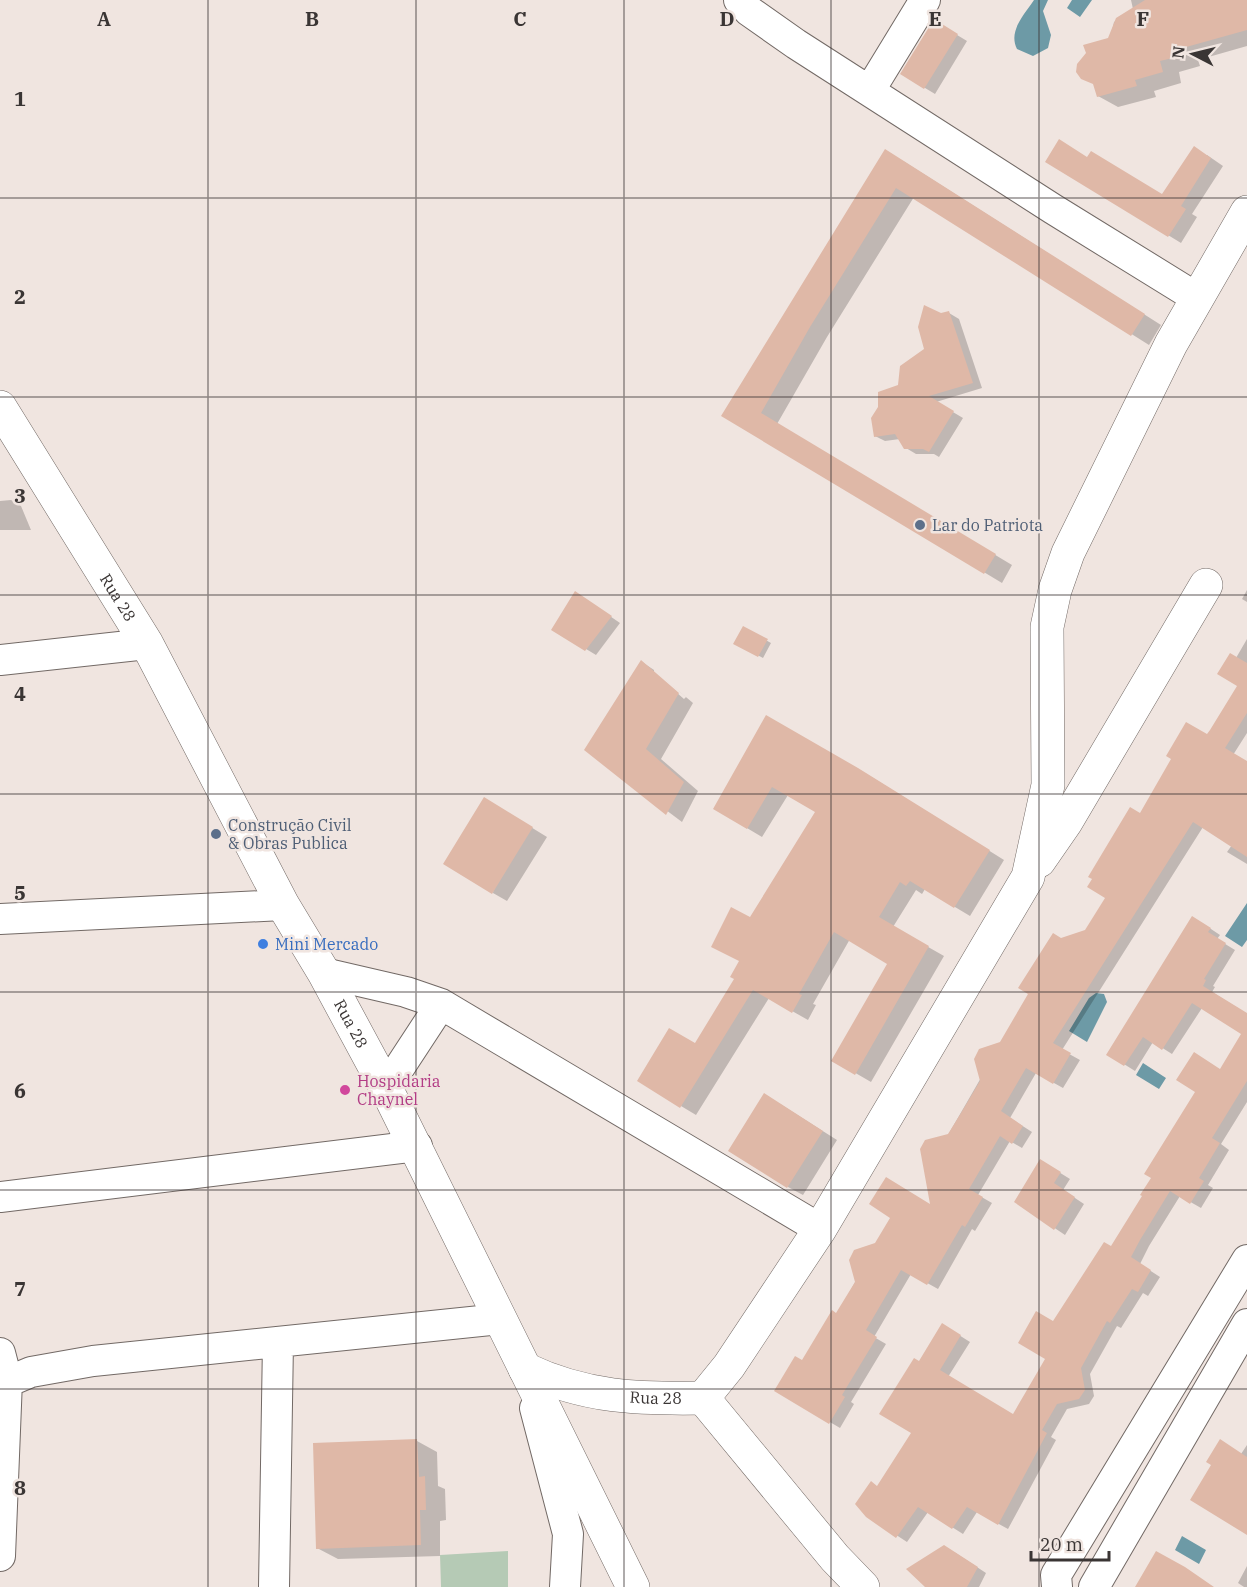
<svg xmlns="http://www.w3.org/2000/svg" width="1247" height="1587" viewBox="0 0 1247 1587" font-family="'IBM Plex Serif',serif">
  <rect width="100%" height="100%" fill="#f0e5e0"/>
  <path fill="#b5cab5" d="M 508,1551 L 508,1587 L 441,1587 L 440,1555 Z"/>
  <path fill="#6d9aa6" d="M 1034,0 L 1048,0 L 1043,11 L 1051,35 L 1048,48 L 1033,56 L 1017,49 C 1008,31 1024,15 1034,0 Z
    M 1072,0 L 1092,0 L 1080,17 L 1067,8 Z
    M 1247,903 L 1247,940 L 1242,947 L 1225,936 Z
    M 1096,993 L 1104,994 L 1107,1002 L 1087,1042 L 1069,1031 L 1089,998 Z
    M 1143,1063 L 1166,1078 L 1159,1089 L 1136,1075 Z
    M 1182,1536 L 1206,1550 L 1199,1564 L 1175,1550 Z"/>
  <path fill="#0003" d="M 1131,0 L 1247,0 L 1247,46 L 1198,60 L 1200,66 L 1179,72 L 1181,83 L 1154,91 L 1156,97 L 1118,107 L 1098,96 L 1114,22 L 1133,9 Z
    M 934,21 L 967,41 L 935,94 L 902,74 Z
    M 1207,155 L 1223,166 L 1192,214 L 1197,217 L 1181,243 L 1047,161 L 1163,196 Z
    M 903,161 L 1161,325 L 1149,345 L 914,197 L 827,337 L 777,424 L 1012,565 L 1002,583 L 723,415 Z
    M 949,313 L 959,319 L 982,388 L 936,402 L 963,418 L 939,457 L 934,454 L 916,454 L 906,448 L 900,439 L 885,441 L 875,436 L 900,386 L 926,350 L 941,315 Z
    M 11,500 L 21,506 L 31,530 L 0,530 L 0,501 Z
    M 1247,590 L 1247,602 L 1242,599 Z
    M 585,599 L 620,623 L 596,655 L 553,629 Z
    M 744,628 L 771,643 L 763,658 L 735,643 Z
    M 1247,639 L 1247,733 L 1233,755 L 1247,763 L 1247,864 L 1227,852 L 1232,845 L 1203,827 L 1062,1050 L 1080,1060 L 1063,1088 L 1036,1073 L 1010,1118 L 1032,1132 L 1022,1148 L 1010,1141 L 978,1195 L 992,1203 L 975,1231 L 972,1229 L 938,1289 L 911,1274 L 874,1337 L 886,1344 L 851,1402 L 854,1404 L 840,1428 L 776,1390 L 802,1362 L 837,1315 L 876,1244 L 932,1207 L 948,1135 L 1061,939 L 1086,932 L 1107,897 L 1140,815 L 1207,736 L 1239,686 L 1236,658 Z
    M 642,662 L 654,670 L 654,673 L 684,699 L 686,697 L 654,670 L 693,703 L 661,759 L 698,791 L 682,822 L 586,750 Z
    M 766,717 L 873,778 L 1004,860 L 970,916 L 925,889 L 922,894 L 916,890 L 893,927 L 944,956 L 871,1082 L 833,1060 L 890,963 L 850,939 L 813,1004 L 816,1005 L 808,1020 L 769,998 L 696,1115 L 681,1106 L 695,1045 L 736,979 L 751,919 L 817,812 L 788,795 L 762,837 L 715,809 Z
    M 500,808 L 547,837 L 507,901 L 493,893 Z
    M 1202,923 L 1220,935 L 1217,939 L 1235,950 L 1213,986 L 1215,987 L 1212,992 L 1247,1014 L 1247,1102 L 1221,1144 L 1229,1150 L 1208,1185 L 1213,1188 L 1201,1208 L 1180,1196 L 1149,1246 L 1140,1264 L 1160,1277 L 1148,1296 L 1143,1293 L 1121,1328 L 1117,1326 L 1090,1374 L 1094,1396 L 1089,1404 L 1067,1409 L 1051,1437 L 1056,1440 L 1008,1529 L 977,1512 L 963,1534 L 928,1512 L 907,1542 L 867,1516 L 878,1487 L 913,1433 L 920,1363 L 943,1325 L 970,1342 L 948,1377 L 1014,1416 L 1047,1358 L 1054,1323 L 1112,1248 L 1243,1034 L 1202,1008 L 1172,1054 L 1153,1042 L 1135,1071 L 1108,1054 Z
    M 780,1104 L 837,1140 L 803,1195 L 788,1187 Z
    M 1041,1161 L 1070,1179 L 1063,1190 L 1084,1204 L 1065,1235 L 1016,1202 Z
    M 417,1441 L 437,1452 L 438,1486 L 445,1489 L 446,1520 L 440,1521 L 440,1556 L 338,1559 L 317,1548 Z
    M 1247,1445 L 1247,1533 L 1241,1454 Z
    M 954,1552 L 986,1573 L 979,1587 L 928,1587 Z
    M 1247,1566 L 1247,1587 L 1244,1587 L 1238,1583 Z"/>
  <path fill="#dfb8a7" d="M 1145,0 L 1247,0 L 1247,30 L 1179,49 L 1181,56 L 1160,61 L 1163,72 L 1135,80 L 1137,86 L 1097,97 L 1093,84 L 1081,79 L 1076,72 L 1077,64 L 1086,53 L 1083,45 L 1108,38 L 1116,18 Z
    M 934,19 L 958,34 L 924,89 L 900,74 Z
    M 1059,139 L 1087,157 L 1091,151 L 1162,194 L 1194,146 L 1211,158 L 1181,206 L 1186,209 L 1168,237 L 1045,162 Z
    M 885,149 L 1145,314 L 1131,336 L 896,188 L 810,327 L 761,413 L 996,554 L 984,574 L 721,416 Z
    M 924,305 L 941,313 L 949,311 L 973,383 L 929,396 L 954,411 L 929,452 L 923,449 L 904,449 L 895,434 L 874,437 L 871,418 L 878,407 L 878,392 L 898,385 L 900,366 L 924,349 L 918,327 Z
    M 575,591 L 612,616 L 585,651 L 551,630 Z
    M 743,626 L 768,639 L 758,657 L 733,644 Z
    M 1230,653 L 1247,663 L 1247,713 L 1225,748 L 1247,761 L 1247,857 L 1193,822 L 1053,1043 L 1071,1053 L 1053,1084 L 1026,1068 L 1001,1111 L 1023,1126 L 1012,1144 L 1000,1136 L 969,1189 L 983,1197 L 965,1227 L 962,1225 L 927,1285 L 901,1270 L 866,1330 L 877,1337 L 842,1395 L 845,1397 L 829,1424 L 774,1391 L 795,1356 L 802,1360 L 832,1310 L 836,1313 L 855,1282 L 849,1260 L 854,1250 L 875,1243 L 890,1218 L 869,1204 L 886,1177 L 930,1204 L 920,1149 L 925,1140 L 948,1134 L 961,1113 L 980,1081 L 974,1059 L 979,1049 L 1000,1042 L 1028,994 L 1018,988 L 1053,933 L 1061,938 L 1085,930 L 1105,898 L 1087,887 L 1092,879 L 1088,877 L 1130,807 L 1140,813 L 1171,759 L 1166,756 L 1186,722 L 1207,734 L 1210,730 L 1237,686 L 1217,674 Z
    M 641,660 L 679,693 L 646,749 L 684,782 L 666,815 L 584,750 Z
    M 766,715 L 858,768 L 990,850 L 954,908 L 910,881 L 906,886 L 900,882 L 879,917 L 929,946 L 855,1075 L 831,1061 L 887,964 L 834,932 L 799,994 L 802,995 L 792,1013 L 753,990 L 680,1108 L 637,1081 L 669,1028 L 695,1043 L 734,979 L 730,977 L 739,961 L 711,947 L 731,907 L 750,917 L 815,812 L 772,787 L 747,829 L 713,809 Z
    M 484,797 L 533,827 L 492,894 L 443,864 Z
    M 1192,916 L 1211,928 L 1208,932 L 1226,943 L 1204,979 L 1206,980 L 1203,986 L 1247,1013 L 1247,1081 L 1212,1138 L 1220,1143 L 1199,1178 L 1204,1181 L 1190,1204 L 1170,1191 L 1140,1240 L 1131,1257 L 1151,1270 L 1138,1292 L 1132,1289 L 1110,1323 L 1107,1321 L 1081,1368 L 1085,1390 L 1079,1399 L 1057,1404 L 1042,1430 L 1047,1433 L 998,1525 L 967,1507 L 952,1529 L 918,1507 L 896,1538 L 866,1517 L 855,1504 L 871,1481 L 877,1486 L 911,1433 L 879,1414 L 914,1358 L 919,1361 L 942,1323 L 961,1335 L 940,1370 L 1013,1414 L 1045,1359 L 1018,1343 L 1036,1311 L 1053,1321 L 1104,1242 L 1111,1246 L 1142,1196 L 1140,1195 L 1151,1178 L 1144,1174 L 1195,1092 L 1176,1080 L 1194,1052 L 1220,1069 L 1241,1034 L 1192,1003 L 1162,1050 L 1143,1037 L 1124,1066 L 1106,1055 Z
    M 764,1093 L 823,1131 L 787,1188 L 728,1151 Z
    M 1040,1159 L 1061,1172 L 1054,1183 L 1075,1197 L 1054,1230 L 1014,1202 Z
    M 417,1439 L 419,1477 L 425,1476 L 426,1510 L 420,1510 L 421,1545 L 316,1549 L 313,1443 Z
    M 1220,1439 L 1247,1457 L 1247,1535 L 1190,1500 L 1211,1465 L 1206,1462 Z
    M 944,1545 L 978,1567 L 967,1587 L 925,1587 L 906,1569 Z
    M 1156,1551 L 1185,1567 L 1214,1587 L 1135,1587 Z"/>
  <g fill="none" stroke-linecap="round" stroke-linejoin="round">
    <defs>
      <path id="street" d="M 739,0 L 749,11 L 796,44 L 1053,209 L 1197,298
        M 870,90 L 925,0
        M 0,660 L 147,644
        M 0,919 L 283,905
        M 324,973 L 406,992 L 441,1004 L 820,1229
        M 386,1088 L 441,1004
        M 0,1197 L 417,1146
        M 0,1353 L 7,1380 L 0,1556
        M 0,1385 L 31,1372 L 93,1361 L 500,1319
        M 535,1408 L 568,1534 L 565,1587
        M 274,1587 L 278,1342
        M 1057,1587 L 1056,1575 L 1247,1260
        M 1094,1587 L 1247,1324"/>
      <g id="secondary">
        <path id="s1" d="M 0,407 L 147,644 L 283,905 L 324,973 L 386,1088 L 633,1587"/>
        <path d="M 1039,861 L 1066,822 L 1206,585"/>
        <path id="s2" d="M 525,1369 C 586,1398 638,1399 703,1398"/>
        <path d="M 703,1398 L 729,1366 L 820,1229 L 1028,877 L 1048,785 L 1047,627 L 1055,590 L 1068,553 L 1171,344 L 1247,212"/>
        <path d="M 703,1398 L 835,1558 L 863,1587"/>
      </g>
    </defs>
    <use href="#street" stroke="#726965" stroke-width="32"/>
    <use href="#secondary" stroke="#726965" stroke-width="34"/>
    <use href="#street" stroke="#fff" stroke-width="30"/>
    <use href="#secondary" stroke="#fff" stroke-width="33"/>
  </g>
  <path fill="none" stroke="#3a3534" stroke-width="1.5" stroke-opacity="0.55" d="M 208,0 L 208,1587M 416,0 L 416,1587M 624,0 L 624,1587M 831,0 L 831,1587M 1039,0 L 1039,1587M 0,198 L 1247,198M 0,397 L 1247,397M 0,595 L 1247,595M 0,794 L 1247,794M 0,992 L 1247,992M 0,1190 L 1247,1190M 0,1389 L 1247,1389"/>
  <g fill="#5c6f8a" stroke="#f0e5e0" stroke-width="2">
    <circle cx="920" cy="525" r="6"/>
    <circle cx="216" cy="834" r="6"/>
  </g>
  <circle fill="#3f7fe0" stroke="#f0e5e0" stroke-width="2" cx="263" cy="944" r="6"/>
  <circle fill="#d1479c" stroke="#f0e5e0" stroke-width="2" cx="345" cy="1090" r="6"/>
  <g text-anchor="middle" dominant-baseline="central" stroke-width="5" stroke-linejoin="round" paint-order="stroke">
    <g font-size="16" fill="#4e5e75" stroke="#f0e5e0" text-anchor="start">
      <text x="932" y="525">Lar do Patriota</text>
      <text x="228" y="825">Construção Civil<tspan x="228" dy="18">&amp; Obras Publica</tspan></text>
    </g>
    <g font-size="16" fill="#3a3534" stroke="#f0e5e0">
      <text stroke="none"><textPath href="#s1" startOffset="224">Rua 28</textPath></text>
      <text stroke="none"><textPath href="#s1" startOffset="710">Rua 28</textPath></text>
      <text stroke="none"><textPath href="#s2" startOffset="135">Rua 28</textPath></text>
    </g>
    <g font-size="16" fill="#366cbe" stroke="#f0e5e0" text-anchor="start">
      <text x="275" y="944">Mini Mercado</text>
    </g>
    <g font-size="16" fill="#b23c85" stroke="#f0e5e0" text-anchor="start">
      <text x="357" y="1081">Hospidaria<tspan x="357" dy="18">Chaynel</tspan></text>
    </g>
  </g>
  <g font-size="20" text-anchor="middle" font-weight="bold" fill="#3a3534" stroke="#f0e5e0" stroke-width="5" stroke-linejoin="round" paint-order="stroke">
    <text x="104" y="26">A</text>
    <text x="312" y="26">B</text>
    <text x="520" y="26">C</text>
    <text x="727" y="26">D</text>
    <text x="935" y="26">E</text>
    <text x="1143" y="26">F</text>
    <text x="20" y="106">1</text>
    <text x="20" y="304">2</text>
    <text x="20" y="503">3</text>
    <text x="20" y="701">4</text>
    <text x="20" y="900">5</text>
    <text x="20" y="1098">6</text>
    <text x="20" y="1296">7</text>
    <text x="20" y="1495">8</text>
  </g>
  <g transform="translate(1193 54) rotate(277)" stroke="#f0e5e0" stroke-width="4.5" paint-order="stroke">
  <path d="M0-4.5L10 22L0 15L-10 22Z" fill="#3a3534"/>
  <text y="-9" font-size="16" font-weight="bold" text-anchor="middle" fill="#3a3534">N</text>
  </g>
  <path d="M1031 1551v9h78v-9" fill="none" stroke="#3a3534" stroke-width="3"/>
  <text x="1040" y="1551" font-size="18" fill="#3a3534" stroke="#f0e5e0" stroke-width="4.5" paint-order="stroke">20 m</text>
</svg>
